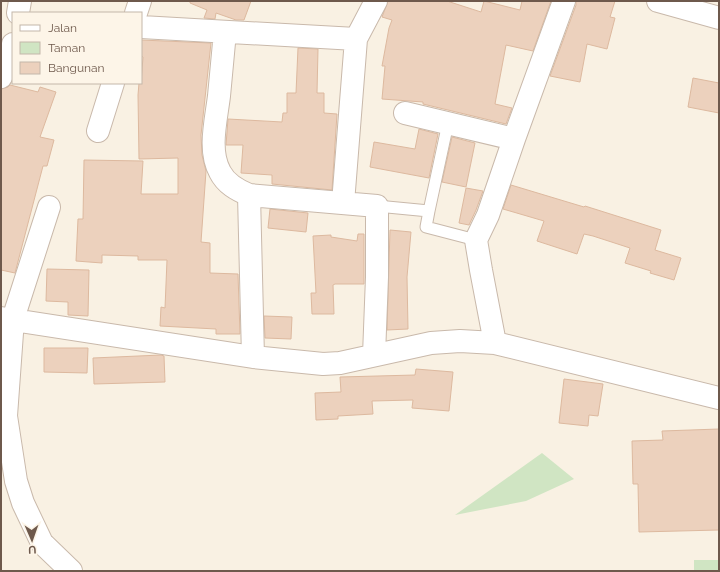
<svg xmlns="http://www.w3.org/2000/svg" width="720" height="572" viewBox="0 0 720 572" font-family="Raleway,sans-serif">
  <rect width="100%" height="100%" fill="#f9f1e3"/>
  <path fill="#d0e5c3" d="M 542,453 L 574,479 L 526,501 L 455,515 Z
    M 694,560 L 719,560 L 719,571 L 694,571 Z"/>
  <path fill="#ecd1bd" stroke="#ddb99f" d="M 190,1 L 251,1 L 244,20 L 236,20 L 216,13 L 215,19 L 204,18 L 207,10 L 190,3 Z
    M 388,1 L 447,1 L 481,12 L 484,1 L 520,10 L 522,1 L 551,1 L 533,51 L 506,45 L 495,104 L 512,108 L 506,124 L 423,104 L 423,102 L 382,99 L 385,66 L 382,66 L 389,28 L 392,20 L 382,17 Z
    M 576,1 L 615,1 L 610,17 L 615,18 L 607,49 L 587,44 L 580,82 L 550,76 L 576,5 Z
    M 141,40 L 211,43 L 201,135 L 202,155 L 206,171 L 201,242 L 210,243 L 210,273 L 238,274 L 240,334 L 216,334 L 216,329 L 160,326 L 161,307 L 165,308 L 167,260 L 138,260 L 138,256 L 102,255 L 102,263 L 76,261 L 78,219 L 83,219 L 84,160 L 143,161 L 141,194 L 178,194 L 178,158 L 139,159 L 138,95 L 139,83 L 141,83 L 143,57 L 141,56 Z
    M 298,48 L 318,49 L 317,93 L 324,93 L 324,113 L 337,114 L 332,190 L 272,184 L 272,175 L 241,173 L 243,145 L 226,145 L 228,119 L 282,122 L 283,113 L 287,113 L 287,93 L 296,93 Z
    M 693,78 L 719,83 L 719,113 L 688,107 Z
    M 10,85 L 38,92 L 40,87 L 56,92 L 40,137 L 54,140 L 47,166 L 43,166 L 15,273 L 1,270 L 1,89 L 8,87 Z
    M 419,129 L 438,134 L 429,178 L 370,167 L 374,142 L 415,149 Z
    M 452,137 L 475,143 L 466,187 L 442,182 Z
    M 511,185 L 584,207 L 585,206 L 661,230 L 655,250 L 681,258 L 674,280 L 650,273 L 651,271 L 625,263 L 630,248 L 593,236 L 584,234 L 577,254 L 537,241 L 544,221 L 503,209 Z
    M 466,188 L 483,191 L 476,210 L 469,225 L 459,223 Z
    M 270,209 L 308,213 L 306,232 L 268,228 Z
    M 390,230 L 411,232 L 407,277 L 408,329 L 387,330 Z
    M 358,234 L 364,234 L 364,284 L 335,284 L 333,285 L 334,314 L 312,314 L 311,293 L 316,293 L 313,236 L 331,235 L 331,237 L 357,241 Z
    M 47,269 L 89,270 L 88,316 L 68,315 L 68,302 L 46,301 Z
    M 264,316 L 292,317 L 291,339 L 265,338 Z
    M 44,348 L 88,348 L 87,373 L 44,372 Z
    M 161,355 L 164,356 L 165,382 L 94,384 L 93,358 Z
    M 416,369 L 453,372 L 449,411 L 412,408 L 413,400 L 372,401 L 373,414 L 338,416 L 338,419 L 316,420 L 315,393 L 341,392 L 340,377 L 415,375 Z
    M 564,379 L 603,384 L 598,416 L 589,415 L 588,426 L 559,423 Z
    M 719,429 L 719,530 L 639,532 L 638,484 L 633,484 L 632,441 L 663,440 L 662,431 Z"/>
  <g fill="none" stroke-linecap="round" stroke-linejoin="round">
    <defs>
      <path id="lane" d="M 377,206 L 429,211 L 426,227 L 476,240
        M 429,211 L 448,123"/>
      <path id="street" d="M 658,1 L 719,18
        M 18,13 L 20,1
        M 136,13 L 140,1
        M 141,27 L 356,39 L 376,1
        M 225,32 C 223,53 221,75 219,96 C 216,121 208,150 220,172 C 226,184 237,190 249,195 L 377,206 L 377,277 L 374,355
        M 1,77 L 12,51 L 13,44
        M 405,113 L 514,139
        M 98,131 L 113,83
        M 249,195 L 253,357
        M 343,203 L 356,39
        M 49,207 L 13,319 L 6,416 L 16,481 L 23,503 L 42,543 L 71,571
        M 1,318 L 253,357 L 323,364 L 340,363 L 431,343 L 460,341 L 495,343 L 719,398
        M 495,343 L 481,270 L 476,240 L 488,215 L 514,139 L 564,1"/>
    </defs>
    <use href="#lane" stroke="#c9b9ab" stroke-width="13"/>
    <use href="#street" stroke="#c9b9ab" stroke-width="24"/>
    <use href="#lane" stroke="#fff" stroke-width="11"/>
    <use href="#street" stroke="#fff" stroke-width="22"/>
  </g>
  <rect width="720" height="572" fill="none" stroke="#6e594c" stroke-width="4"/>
  <rect x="12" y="12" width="130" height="72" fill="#fdf5e8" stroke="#c4b7aa"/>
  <rect x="20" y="25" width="20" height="6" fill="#ffffff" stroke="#c4b7aa"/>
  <text x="48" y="32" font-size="12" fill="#6e594c">Jalan</text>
  <rect x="20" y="42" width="20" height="12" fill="#d0e5c3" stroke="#c4b7aa"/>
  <text x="48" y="52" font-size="12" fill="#6e594c">Taman</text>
  <rect x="20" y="62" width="20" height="12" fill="#ecd1bd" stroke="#c4b7aa"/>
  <text x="48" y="72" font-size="12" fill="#6e594c">Bangunan</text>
  <g transform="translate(32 540) rotate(178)" stroke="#fdf5e8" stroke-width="3" paint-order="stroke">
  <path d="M0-3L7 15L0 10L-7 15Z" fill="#6e594c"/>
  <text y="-6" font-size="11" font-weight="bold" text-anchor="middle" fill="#6e594c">U</text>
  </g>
</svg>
